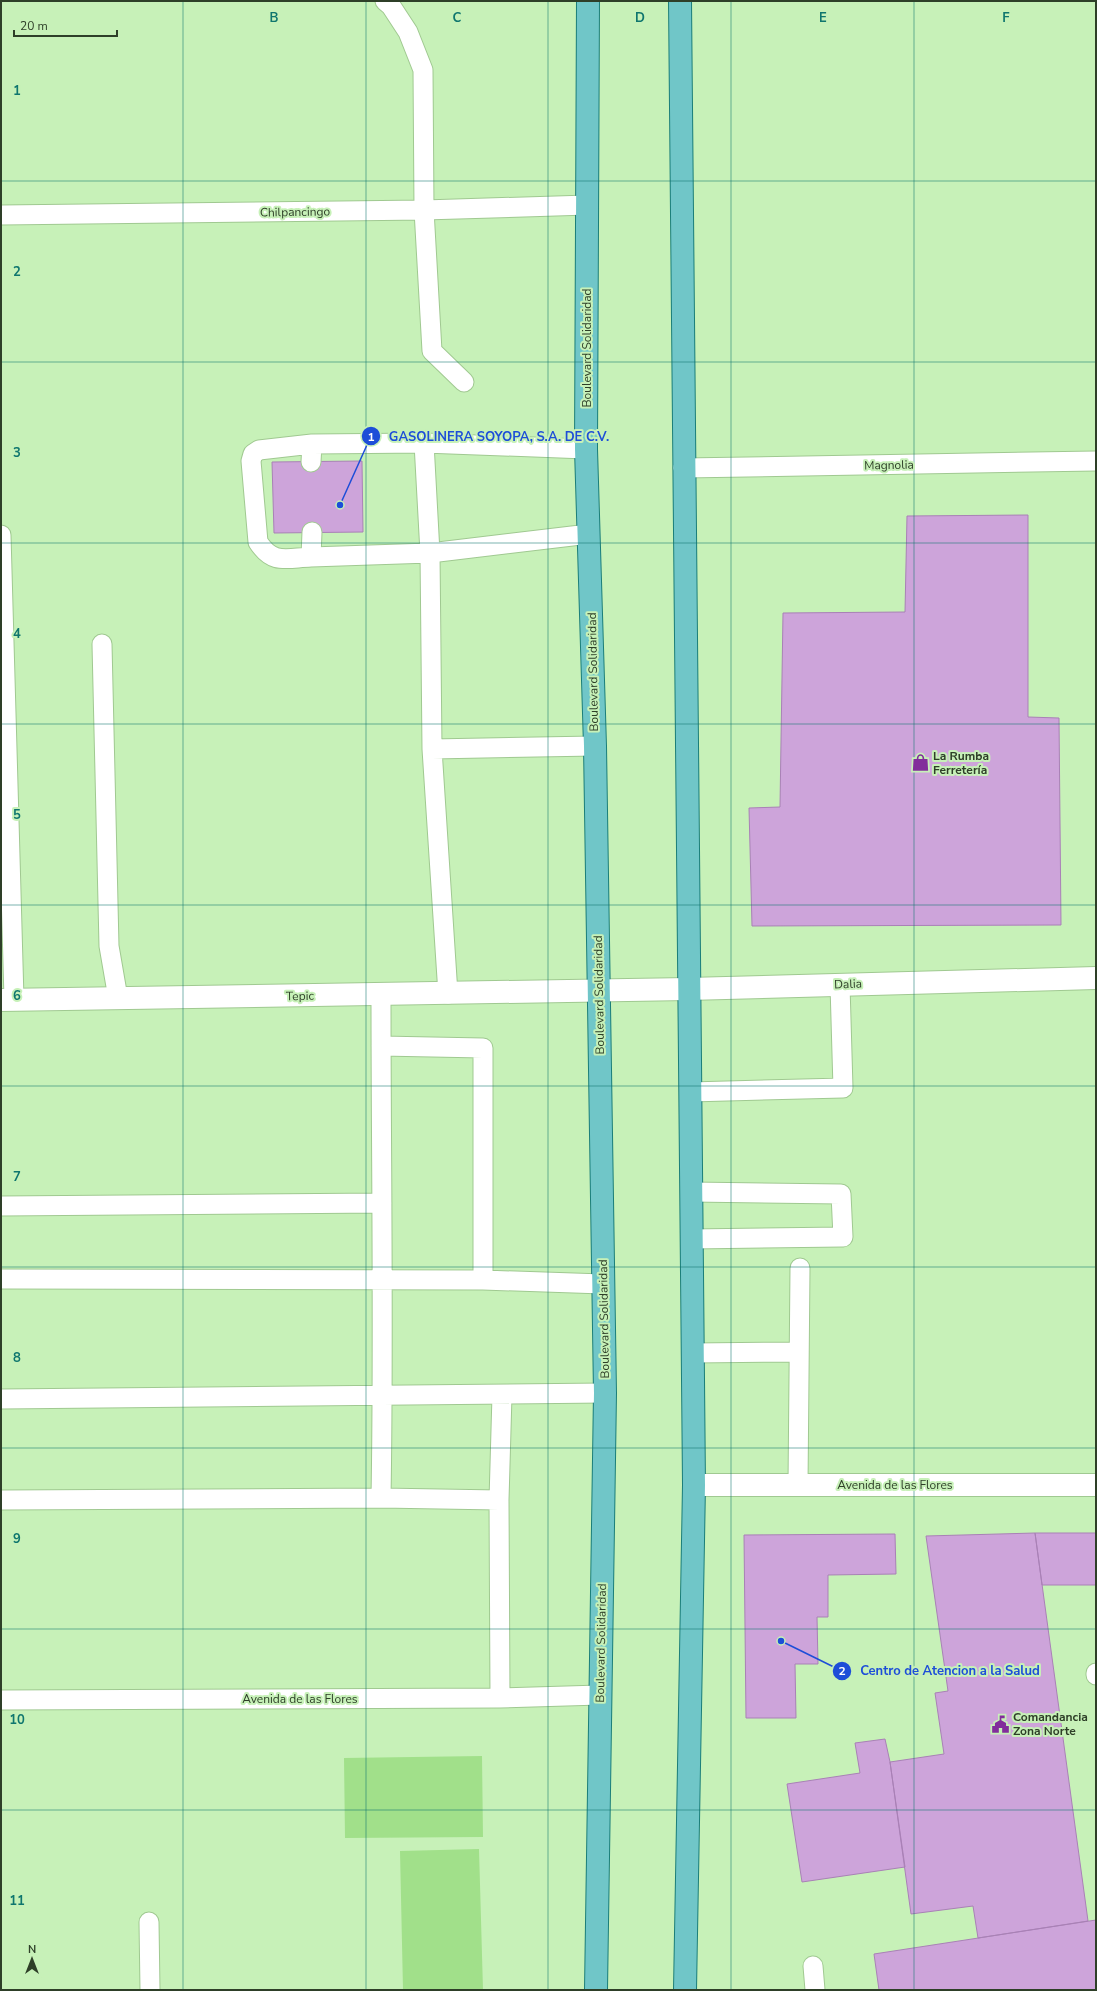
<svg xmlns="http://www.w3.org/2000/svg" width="1097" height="1991" viewBox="0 0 1097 1991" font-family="'Nunito Sans',sans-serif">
  <rect width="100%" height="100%" fill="#c7f1b8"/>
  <path fill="#a1e08a" d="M 482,1756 L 483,1837 L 345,1838 L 344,1758 Z
    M 479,1849 L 483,1990 L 403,1990 L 400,1851 Z"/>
  <path fill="#cda4da" stroke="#a981b6" d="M 362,461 L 363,532 L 274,533 L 272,462 Z
    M 1028,515 L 1028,717 L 1059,718 L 1061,925 L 752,926 L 749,808 L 780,807 L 783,613 L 905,612 L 907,516 Z
    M 1035,1533 L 1088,1921 L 978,1938 L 973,1906 L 911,1914 L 890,1762 L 944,1754 L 935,1693 L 948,1691 L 926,1536 Z
    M 1035,1533 L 1096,1533 L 1096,1585 L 1042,1585 Z
    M 895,1534 L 896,1574 L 828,1575 L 828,1617 L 817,1617 L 818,1664 L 795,1664 L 796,1718 L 746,1718 L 744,1535 Z
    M 885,1739 L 890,1762 L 905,1867 L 802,1882 L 787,1784 L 860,1773 L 855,1743 Z
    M 1096,1920 L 1096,1990 L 879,1990 L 874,1954 Z"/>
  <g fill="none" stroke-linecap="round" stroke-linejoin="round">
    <defs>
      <path id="service" d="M 385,1 L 391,6 L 408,32 L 423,70 L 424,210 L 432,351 L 464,382
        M 1,215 L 424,210 L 588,205
        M 424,443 L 430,553 L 432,749 L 448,994
        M 311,462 L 312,444 L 424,443 L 586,449
        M 683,468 L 1096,461
        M 312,532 L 311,557 L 430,553 L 589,534
        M 1,535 L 14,999
        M 311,557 C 286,558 273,565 258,542 L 251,461 L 253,454 L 259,450 L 312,444
        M 102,644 L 109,946 L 118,998
        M 432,749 L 595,746
        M 690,1092 L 843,1088 L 840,985
        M 691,1192 L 841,1194 L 843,1237 L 691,1239
        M 1,1206 L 382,1203
        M 1,1279 L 483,1280 L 483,1048 L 381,1046
        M 483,1280 L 603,1284
        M 693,1353 L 798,1352
        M 1,1399 L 605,1393
        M 798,1485 L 800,1268
        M 381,1498 L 499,1500 L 500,1698
        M 1,1500 L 381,1498 C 384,1330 381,1162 381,995
        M 499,1500 L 502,1395
        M 1096,1673 L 1096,1675
        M 1,1700 L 500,1698 L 600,1695
        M 149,1922 L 150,1990
        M 813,1966 L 815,1990"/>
      <path id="minor" d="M 1,1000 L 688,989 L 1096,978
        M 694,1485 L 1096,1485"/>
      <path id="primary" d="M 588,1 L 586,449 L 595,746 L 605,1393 L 596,1990
        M 680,1 L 694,1485 L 685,1990"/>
    </defs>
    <use href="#service" stroke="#a0c991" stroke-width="21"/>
    <use href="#minor" stroke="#a0c991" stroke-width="24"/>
    <use href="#primary" stroke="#1b7e79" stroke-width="24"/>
    <use href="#service" stroke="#fff" stroke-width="19"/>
    <use href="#minor" stroke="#fff" stroke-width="22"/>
    <use href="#primary" stroke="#70c6c8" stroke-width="22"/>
  </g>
  <path fill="none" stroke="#0f766e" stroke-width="1" stroke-opacity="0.55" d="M 183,1 L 183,1990M 366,1 L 366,1990M 548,1 L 548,1990M 731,1 L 731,1990M 914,1 L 914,1990M 1,181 L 1096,181M 1,362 L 1096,362M 1,543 L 1096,543M 1,724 L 1096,724M 1,905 L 1096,905M 1,1086 L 1096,1086M 1,1267 L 1096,1267M 1,1448 L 1096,1448M 1,1629 L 1096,1629M 1,1810 L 1096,1810"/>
  <defs>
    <symbol id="shop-bare" viewBox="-9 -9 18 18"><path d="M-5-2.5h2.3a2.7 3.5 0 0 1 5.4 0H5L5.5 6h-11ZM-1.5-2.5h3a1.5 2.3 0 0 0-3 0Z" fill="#822d9b" stroke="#c7f1b8" stroke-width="2.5" paint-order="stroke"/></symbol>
    <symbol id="civic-bare" viewBox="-9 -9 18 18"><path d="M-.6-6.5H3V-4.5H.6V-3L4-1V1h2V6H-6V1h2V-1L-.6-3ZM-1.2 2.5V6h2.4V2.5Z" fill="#822d9b" stroke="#c7f1b8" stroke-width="2.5" paint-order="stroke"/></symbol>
  </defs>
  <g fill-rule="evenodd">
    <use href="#shop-bare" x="908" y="750" width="25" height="25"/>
    <use href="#civic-bare" x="988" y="1712" width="25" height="25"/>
  </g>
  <g text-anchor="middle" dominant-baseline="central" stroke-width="4" stroke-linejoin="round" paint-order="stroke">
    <g font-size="12" fill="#2e3f28" stroke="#c7f1b8">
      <text transform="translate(295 212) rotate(-1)">Chilpancingo</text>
      <text transform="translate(587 348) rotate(-90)">Boulevard Solidaridad</text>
      <text transform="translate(889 465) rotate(-1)">Magnolia</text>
      <text transform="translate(593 672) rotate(-91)">Boulevard Solidaridad</text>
      <text transform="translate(848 984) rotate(-2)">Dalia</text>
      <text transform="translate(599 995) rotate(-91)">Boulevard Solidaridad</text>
      <text transform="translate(300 996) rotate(-1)">Tepic</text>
      <text transform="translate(604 1319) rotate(-91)">Boulevard Solidaridad</text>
      <text x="895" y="1485">Avenida de las Flores</text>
      <text transform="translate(601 1643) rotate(-89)">Boulevard Solidaridad</text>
      <text x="300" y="1699">Avenida de las Flores</text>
    </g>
    <g font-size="12" font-weight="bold" fill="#2e3f28" stroke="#c7f1b8" text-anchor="start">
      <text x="933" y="756">La Rumba<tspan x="933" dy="14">Ferretería</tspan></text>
      <text x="1013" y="1717">Comandancia<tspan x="1013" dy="14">Zona Norte</tspan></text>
    </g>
  </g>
  <g font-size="13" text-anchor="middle" font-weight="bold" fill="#0f766e" stroke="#c7f1b8" stroke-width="4" stroke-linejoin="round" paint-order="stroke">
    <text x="274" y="22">B</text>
    <text x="457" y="22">C</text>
    <text x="640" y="22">D</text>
    <text x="823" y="22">E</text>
    <text x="1006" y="22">F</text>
    <text x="17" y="95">1</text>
    <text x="17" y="276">2</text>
    <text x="17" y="457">3</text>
    <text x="17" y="638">4</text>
    <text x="17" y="819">5</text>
    <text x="17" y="1000">6</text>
    <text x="17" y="1181">7</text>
    <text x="17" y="1362">8</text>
    <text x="17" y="1543">9</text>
    <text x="17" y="1724">10</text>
    <text x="17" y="1905">11</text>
  </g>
  <path fill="none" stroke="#1d4ed8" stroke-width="1.5" d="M340 505L371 436M781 1641L842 1671"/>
  <g fill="#1d4ed8" stroke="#c7f1b8" stroke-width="1.5">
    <circle cx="340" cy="505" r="4"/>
    <circle cx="781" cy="1641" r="4"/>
    <circle cx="371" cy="436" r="10"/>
    <circle cx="842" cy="1671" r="10"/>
  </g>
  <g font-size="12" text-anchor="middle" font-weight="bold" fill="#fff">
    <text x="371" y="441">1</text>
    <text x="842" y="1675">2</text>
  </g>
  <g font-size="13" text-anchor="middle" font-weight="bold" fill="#1d4ed8" stroke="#c7f1b8" stroke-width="4" stroke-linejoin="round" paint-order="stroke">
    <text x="499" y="441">GASOLINERA SOYOPA, S.A. DE C.V.</text>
    <text x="950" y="1675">Centro de Atencion a la Salud</text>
  </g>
  <rect width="1097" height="1991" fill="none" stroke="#2e3f28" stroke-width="4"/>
  <g transform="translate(32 1959)" stroke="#c7f1b8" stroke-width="3" paint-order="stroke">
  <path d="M0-3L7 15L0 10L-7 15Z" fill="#2e3f28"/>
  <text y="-6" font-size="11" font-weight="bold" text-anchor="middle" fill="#2e3f28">N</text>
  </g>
  <path d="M14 30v6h103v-6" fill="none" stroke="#2e3f28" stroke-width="2"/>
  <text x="20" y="30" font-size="12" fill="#2e3f28" stroke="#c7f1b8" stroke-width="3" paint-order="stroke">20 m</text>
</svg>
